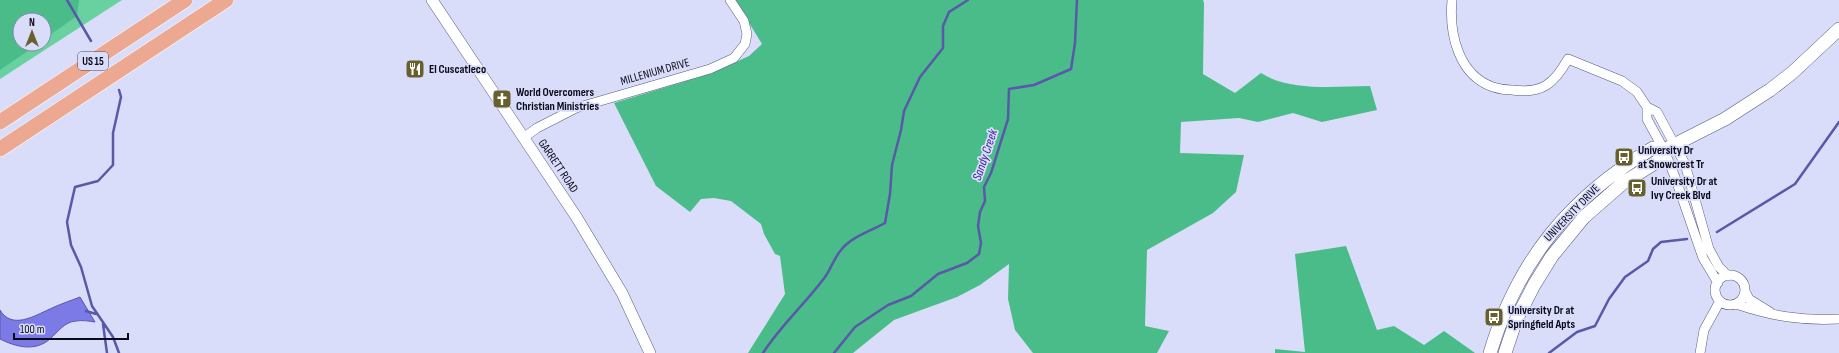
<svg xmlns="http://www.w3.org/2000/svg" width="1839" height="353" viewBox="0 0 1839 353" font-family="'Sofia Sans Condensed',sans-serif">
  <rect width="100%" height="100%" fill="#daddf9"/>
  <path fill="#69d1a0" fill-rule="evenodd" d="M 0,0 L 122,0 L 0,79 ZM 20,20 L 44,20 L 44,44 L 20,44 Z"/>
  <path fill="#4abc89" d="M 0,0 L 79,0 L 77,16 L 44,39 L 44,20 L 20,20 L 20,44 L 38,44 L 0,70 Z
    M 735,0 L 1203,0 L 1204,3 L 1203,74 L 1235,93 L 1261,73 C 1290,92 1337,86 1370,86 L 1377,110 L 1322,122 L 1293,113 L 1258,122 L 1239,118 L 1181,122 L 1180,153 L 1244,155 L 1236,192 L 1213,213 L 1147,250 L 1145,326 L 1169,331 L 1157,353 L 1033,353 L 1015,330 L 1008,299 L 1009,264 L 980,285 L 957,297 L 894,320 L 853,353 L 748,353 L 785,294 L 780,256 L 775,254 L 764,234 L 761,224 L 731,201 L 714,198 L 701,199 L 690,212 L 656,186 L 614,103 L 709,74 L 749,56 L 762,44 Z
    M 1346,246 L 1377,330 L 1394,326 L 1424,345 L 1444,331 L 1475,353 L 1275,353 L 1275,349 L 1305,352 L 1295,254 Z"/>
  <path fill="#7b7ae7" stroke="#5958a9" d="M 80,297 L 95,322 C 89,321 82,320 76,321 C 64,322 58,332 50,339 C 35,352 16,347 0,339 L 0,310 C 12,330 34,316 50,309 C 60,304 70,301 80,297 Z"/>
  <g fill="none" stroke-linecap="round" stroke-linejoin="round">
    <path stroke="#5958a9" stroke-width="2.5" d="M 67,0 L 91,41
      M 1717,232 L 1795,184 L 1839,122
      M 86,311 L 96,314
      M 103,324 L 107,353
      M 119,353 L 113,337 L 92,306 L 81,267 L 71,245 L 67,222 L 75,187 L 98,181 L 113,165 L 113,133 L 121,97 L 119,90
      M 763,353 C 780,326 806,303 825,277 C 831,269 834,258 841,250 C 851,237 871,231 885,223 L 890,194 L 892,165 L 901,130 L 904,111 L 920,77 L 943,48 L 943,26 L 949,12 L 968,0
      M 834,353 L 855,327 L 888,305 L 911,296 L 938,274 L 967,263 L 979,254 L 981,243 L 978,226 L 980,212 L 985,201 L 984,187 L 991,173 L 1008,119 L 1009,89 L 1034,85 L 1071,69 L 1075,43 L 1077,0
      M 1549,353 L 1577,332 L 1595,326 L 1609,299 L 1625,277 L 1648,261 L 1653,249 L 1661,242 L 1687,239"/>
    <defs>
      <path id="minor" d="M 1452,0 C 1449,33 1458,75 1493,87 C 1499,89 1506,90 1512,90 C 1542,94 1554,84 1568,59 L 1622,81 L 1637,92 L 1647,107 L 1657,112 L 1685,164 L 1709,249 L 1719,267 L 1728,276
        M 1647,107 L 1647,119 L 1664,150 L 1675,177 L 1703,258 L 1718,283
        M 523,138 L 537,128 L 576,108 L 710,69 L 734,58 L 745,44 L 747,34 L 744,21 L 730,0
        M1715 290a15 15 0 1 1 30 0a15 15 0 1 1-30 0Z
        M 1745,291 L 1749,299 L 1770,312
        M 1736,304 C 1771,316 1802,321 1839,319
        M 1700,353 L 1704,330 L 1720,301"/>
      <path id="tertiary" d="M 432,0 L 577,218 L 622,293 L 650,353"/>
      <path id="secondary" d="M 1490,353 C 1518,260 1570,197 1653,148 L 1664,150
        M 1505,353 L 1516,320 L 1534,285 L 1552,256 L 1584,217 L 1623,183 L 1658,161 L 1664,150 L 1725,119 L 1770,90 L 1792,73 L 1839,29"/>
      <path id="trunk" d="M 0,122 L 185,0
        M 0,149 L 226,0"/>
    </defs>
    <use href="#minor" stroke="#585a82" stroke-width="10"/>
    <use href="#tertiary" stroke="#585a82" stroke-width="12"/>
    <use href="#secondary" stroke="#585a82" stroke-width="14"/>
    <use href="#trunk" stroke="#fff" stroke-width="16"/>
    <use href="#minor" stroke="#fff" stroke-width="9"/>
    <use href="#tertiary" stroke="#fff" stroke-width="11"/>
    <use href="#secondary" stroke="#fff" stroke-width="13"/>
    <use href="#trunk" stroke="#eca890" stroke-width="15"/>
  </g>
  <defs>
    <symbol id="restaurant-square" viewBox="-11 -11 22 22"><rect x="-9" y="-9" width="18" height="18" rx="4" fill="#67602c" stroke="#daddf9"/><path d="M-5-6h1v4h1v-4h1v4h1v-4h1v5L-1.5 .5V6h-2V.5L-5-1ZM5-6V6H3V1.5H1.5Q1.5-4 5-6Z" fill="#fff"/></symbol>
    <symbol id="church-square" viewBox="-11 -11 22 22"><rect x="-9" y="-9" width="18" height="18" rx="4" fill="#67602c" stroke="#daddf9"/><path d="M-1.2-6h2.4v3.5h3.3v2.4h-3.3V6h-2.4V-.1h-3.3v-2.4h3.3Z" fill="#fff"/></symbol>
    <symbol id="bus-square" viewBox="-11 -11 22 22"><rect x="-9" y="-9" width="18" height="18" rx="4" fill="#67602c" stroke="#daddf9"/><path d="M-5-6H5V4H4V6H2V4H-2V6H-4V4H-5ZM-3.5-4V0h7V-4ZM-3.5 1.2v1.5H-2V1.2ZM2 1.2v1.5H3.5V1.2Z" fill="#fff"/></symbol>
  </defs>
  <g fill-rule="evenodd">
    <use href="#restaurant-square" x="404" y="58" width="22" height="22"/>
    <use href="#church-square" x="491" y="88" width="22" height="22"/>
    <use href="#bus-square" x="1613" y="146" width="22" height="22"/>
    <use href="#bus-square" x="1626" y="177" width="22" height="22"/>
    <use href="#bus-square" x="1483" y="306" width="22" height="22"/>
  </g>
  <g text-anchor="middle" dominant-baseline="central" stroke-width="3.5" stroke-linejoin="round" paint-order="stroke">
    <rect fill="#daddf9" stroke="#48495c" stroke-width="1" x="78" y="52" width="30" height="18" rx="3"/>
    <g font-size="11" font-weight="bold" fill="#090919">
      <text x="93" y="61">US 15</text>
    </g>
    <g font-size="12" font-weight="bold" fill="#090919" stroke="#daddf9" text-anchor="start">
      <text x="429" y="69">El Cuscatleco</text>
      <text x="516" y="92">World Overcomers<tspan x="516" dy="14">Christian Ministries</tspan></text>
      <text x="1638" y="150">University Dr<tspan x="1638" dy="14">at Snowcrest Tr</tspan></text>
      <text x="1651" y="181">University Dr at<tspan x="1651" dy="14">Ivy Creek Blvd</tspan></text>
      <text x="1508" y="310">University Dr at<tspan x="1508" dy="14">Springfield Apts</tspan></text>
    </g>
    <g font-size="12" fill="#090919" stroke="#daddf9">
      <text transform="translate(655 72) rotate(-16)">MILLENIUM DRIVE</text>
      <text transform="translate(558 166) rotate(56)">GARRETT ROAD</text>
      <text transform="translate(1572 213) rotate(-46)">UNIVERSITY DRIVE</text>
    </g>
    <g font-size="13" font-style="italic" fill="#361b9c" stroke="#daddf9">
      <text transform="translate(985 155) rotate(-71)">Sandy Creek</text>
    </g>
  </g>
  <g transform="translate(32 32)"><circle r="19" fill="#daddf9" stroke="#86889f"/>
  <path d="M0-3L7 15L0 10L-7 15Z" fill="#67602c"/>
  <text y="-6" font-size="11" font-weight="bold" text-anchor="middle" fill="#090919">N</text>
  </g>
  <path d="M14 333v6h114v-6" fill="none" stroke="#090919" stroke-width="2"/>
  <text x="20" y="333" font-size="12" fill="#090919" stroke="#daddf9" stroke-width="3" paint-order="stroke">100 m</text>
</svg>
